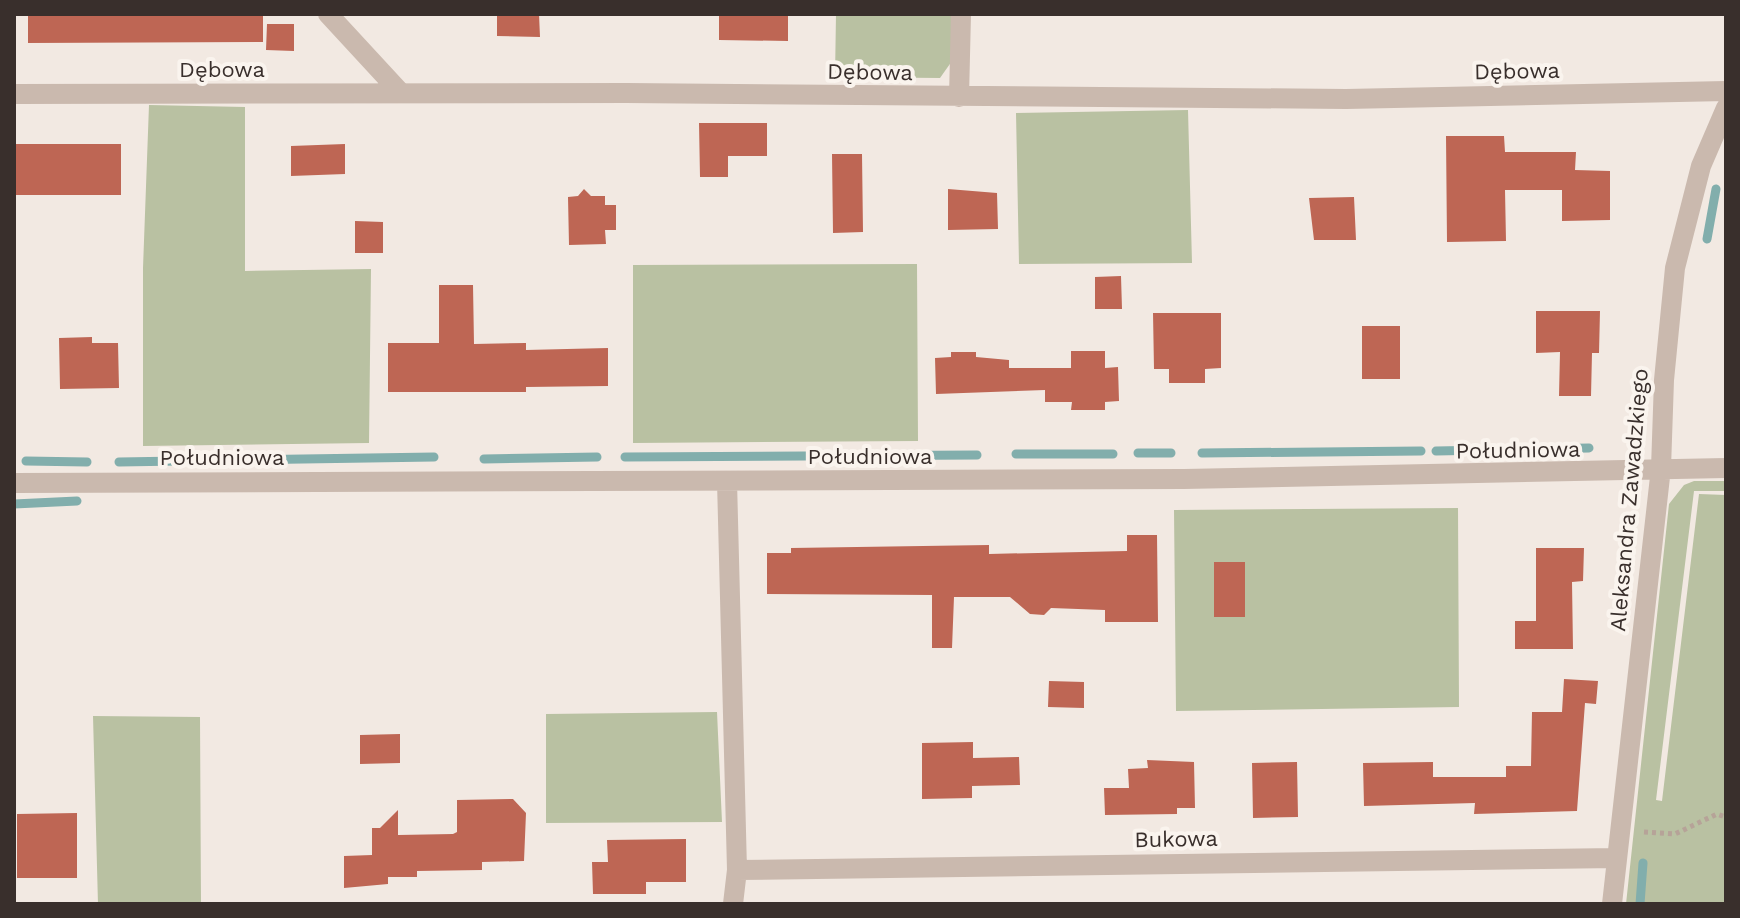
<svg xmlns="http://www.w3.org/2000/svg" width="1740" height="918" viewBox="0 0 1740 918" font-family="'Work Sans',sans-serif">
  <rect width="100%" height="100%" fill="#f2e9e2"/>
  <path fill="#b9c1a2" d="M 836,14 L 952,14 L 952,61 L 940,78 L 835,77 Z
    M 149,105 L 245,107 L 245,271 L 371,269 L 369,443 L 143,446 L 143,268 Z
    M 1188,110 L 1192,263 L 1019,264 L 1016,113 Z
    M 917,264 L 918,441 L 633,443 L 633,265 Z
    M 1694,481 L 1726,481 L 1726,491 L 1694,491 L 1656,800 L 1662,801 L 1699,494 L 1726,495 L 1726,904 L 1626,904 L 1669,504 L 1684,485 Z
    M 1458,508 L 1459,707 L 1176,711 L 1174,510 Z
    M 717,712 L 722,822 L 546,823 L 546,714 Z
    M 93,716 L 200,717 L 201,904 L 98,904 Z"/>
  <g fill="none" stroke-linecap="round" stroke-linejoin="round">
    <path stroke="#82aeac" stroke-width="9" d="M 1707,239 L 1716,189
      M 1436,451 L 1589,448
      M 1138,453 L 1171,453
      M 1202,453 L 1421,451
      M 1016,454 L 1113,454
      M 625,457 L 977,455
      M 484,459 L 597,457
      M 26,461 L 87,462
      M 119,462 L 434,457
      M 14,504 L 77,501
      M 1640,904 L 1643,863"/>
  </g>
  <path fill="#be6654" d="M 28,14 L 263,14 L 263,42 L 28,43 Z
    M 497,14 L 539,14 L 540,37 L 497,36 Z
    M 719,14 L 788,14 L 788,41 L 719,40 Z
    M 267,24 L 294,24 L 294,51 L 266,50 Z
    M 699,123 L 767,123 L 767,156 L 728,156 L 728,177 L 700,177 Z
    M 1446,136 L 1504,136 L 1505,152 L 1576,152 L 1575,170 L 1610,171 L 1610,220 L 1562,221 L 1562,190 L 1505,190 L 1506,241 L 1447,242 Z
    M 14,144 L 121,144 L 121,195 L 14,195 Z
    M 345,144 L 345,174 L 291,176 L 291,146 Z
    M 832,154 L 862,154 L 863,232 L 833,233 Z
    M 584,189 L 591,196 L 605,196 L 605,205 L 616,205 L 616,230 L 605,230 L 606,244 L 569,245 L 568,197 L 578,196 Z
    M 948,189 L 997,193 L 998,229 L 948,230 Z
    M 1354,197 L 1356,240 L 1314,240 L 1309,198 Z
    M 355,221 L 383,222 L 383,253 L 355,253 Z
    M 1121,276 L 1122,309 L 1095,309 L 1095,277 Z
    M 439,285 L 473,285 L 474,344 L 526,343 L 526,350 L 608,348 L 608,386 L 526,387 L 526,392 L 388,392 L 388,343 L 439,343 Z
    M 1536,311 L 1600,311 L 1599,353 L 1592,353 L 1591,396 L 1559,396 L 1560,352 L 1536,353 Z
    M 1153,313 L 1221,313 L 1221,368 L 1205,369 L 1205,383 L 1169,383 L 1169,369 L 1154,369 Z
    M 1362,326 L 1400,326 L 1400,379 L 1362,379 Z
    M 92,337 L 92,343 L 118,343 L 119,388 L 60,389 L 59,338 Z
    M 1071,351 L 1105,351 L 1105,368 L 1118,367 L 1119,401 L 1105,402 L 1105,410 L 1071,410 L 1072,402 L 1045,402 L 1045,390 L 936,394 L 935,358 L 951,357 L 951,352 L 976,352 L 976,357 L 1009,360 L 1009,368 L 1071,368 Z
    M 1127,535 L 1157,535 L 1158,622 L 1105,622 L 1105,610 L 1051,608 L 1044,615 L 1030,614 L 1010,597 L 954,597 L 952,648 L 932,648 L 932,595 L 767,594 L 767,553 L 791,553 L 791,548 L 989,545 L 989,554 L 1127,551 Z
    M 1536,548 L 1584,548 L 1583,581 L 1572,582 L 1573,649 L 1515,649 L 1515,621 L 1536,621 Z
    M 1214,562 L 1245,562 L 1245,617 L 1214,617 Z
    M 1564,679 L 1598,681 L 1596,704 L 1585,703 L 1577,811 L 1474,814 L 1475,803 L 1364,806 L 1363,763 L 1433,762 L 1433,777 L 1506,777 L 1506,766 L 1531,766 L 1532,712 L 1562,712 Z
    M 1049,681 L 1084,682 L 1084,708 L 1048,707 Z
    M 400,734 L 400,763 L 360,764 L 360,735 Z
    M 973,742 L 973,758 L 1019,757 L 1020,785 L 972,786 L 972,798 L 922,799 L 922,743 Z
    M 1147,760 L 1194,762 L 1195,808 L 1177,808 L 1177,814 L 1105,815 L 1104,788 L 1129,788 L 1128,769 L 1148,768 Z
    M 1297,762 L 1298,817 L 1253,818 L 1252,763 Z
    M 513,799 L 526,813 L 524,861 L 482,862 L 482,870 L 417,871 L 417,877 L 388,877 L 388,884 L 344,888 L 344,856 L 372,855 L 372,828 L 380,828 L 398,810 L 398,835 L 453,834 L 457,832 L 457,800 Z
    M 77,813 L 77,878 L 17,878 L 17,814 Z
    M 686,839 L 686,882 L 646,882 L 646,894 L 593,894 L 592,862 L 608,862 L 607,840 Z"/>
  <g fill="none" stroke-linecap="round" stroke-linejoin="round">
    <path stroke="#b6a398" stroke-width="5" stroke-dasharray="4 4" stroke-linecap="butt" d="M 1644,832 L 1675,834 L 1717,814 L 1726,817"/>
    <path stroke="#cab9ae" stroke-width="20" d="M 328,14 L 400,92
      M 14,94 L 626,93 L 1346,99 L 1726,91
      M 959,97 L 961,14
      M 727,481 L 737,870 L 733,904
      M 14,483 L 1184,479 L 1726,468
      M 737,870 L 1616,858
      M 1612,904 L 1661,468 L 1664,380 L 1675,268 L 1701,166 L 1726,108"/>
  </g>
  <g text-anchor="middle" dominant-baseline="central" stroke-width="8" stroke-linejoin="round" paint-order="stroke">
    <g font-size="22" fill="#392f2c" stroke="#faf4ee">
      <text x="222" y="69">Dębowa</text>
      <text transform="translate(1517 71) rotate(-1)">Dębowa</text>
      <text transform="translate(870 72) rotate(1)">Dębowa</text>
      <text transform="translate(1518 450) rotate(-1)">Południowa</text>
      <text x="870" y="456">Południowa</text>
      <text x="222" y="457">Południowa</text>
      <text transform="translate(1629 500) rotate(-85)">Aleksandra Zawadzkiego</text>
      <text transform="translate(1176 839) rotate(-1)">Bukowa</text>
    </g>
  </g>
  <rect width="1740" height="918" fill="none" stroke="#392f2c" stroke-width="32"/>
</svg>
